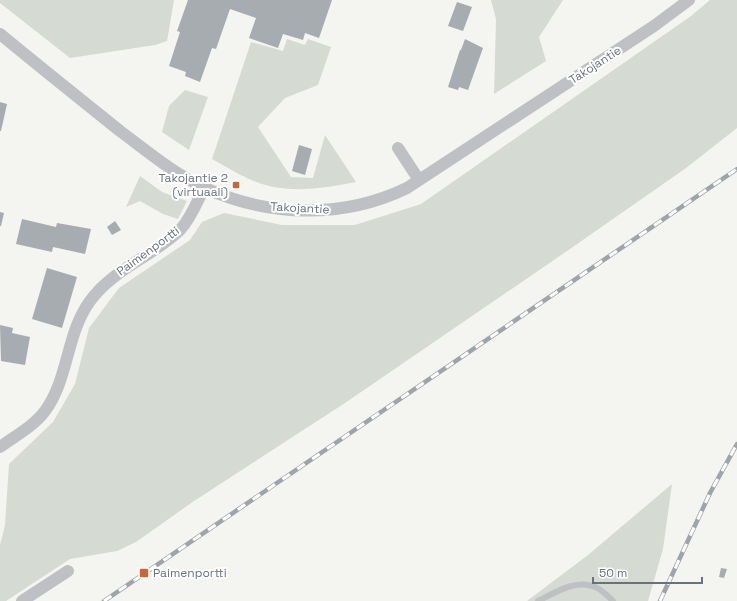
<svg xmlns="http://www.w3.org/2000/svg" width="737" height="601" viewBox="0 0 737 601" font-family="'Space Grotesk',sans-serif">
  <rect width="100%" height="100%" fill="#f4f4f1"/>
  <path fill="#d5dad3" d="M 0,0 L 174,0 L 167,41 L 155,45 L 70,58 L 0,3 Z
    M 491,0 L 563,0 L 539,37 L 546,61 L 494,94 L 496,19 Z
    M 710,0 L 737,0 L 737,128 L 686,168 L 570,249 L 345,403 L 194,501 L 136,542 L 117,551 L 70,559 L 6,601 L 0,601 L 0,545 L 5,525 L 9,464 L 53,422 L 75,384 L 89,328 L 119,288 L 190,240 L 202,222 L 224,213 L 282,225 L 355,225 L 421,204 L 691,16 Z
    M 287,39 L 305,45 L 308,39 L 331,47 L 318,85 L 285,98 L 258,127 L 291,177 L 313,178 L 325,135 L 356,182 C 325,188 290,194 259,183 C 242,177 227,167 212,159 L 251,42 L 283,51 Z
    M 185,90 L 208,97 L 189,150 L 162,132 L 169,106 Z
    M 140,176 L 162,192 L 187,201 L 178,219 L 163,214 L 140,201 L 126,207 Z
    M 672,484 L 663,549 L 648,601 L 527,601 L 588,555 Z"/>
  <path fill="#a6acb0" d="M 188,0 L 332,0 L 319,38 L 305,33 L 303,40 L 283,34 L 278,48 L 249,38 L 256,18 L 230,9 L 216,49 L 212,48 L 200,82 L 185,76 L 186,72 L 169,66 L 180,32 L 177,31 Z
    M 457,2 L 472,7 L 463,31 L 448,26 Z
    M 465,39 L 483,48 L 468,90 L 459,87 L 458,90 L 448,87 L 460,50 L 461,50 Z
    M 0,102 L 7,104 L 1,131 L 0,131 Z
    M 299,145 L 312,149 L 305,175 L 292,171 Z
    M 0,212 L 4,213 L 1,226 L 0,226 Z
    M 22,219 L 56,227 L 57,223 L 91,229 L 85,254 L 53,247 L 52,252 L 16,244 Z
    M 115,221 L 121,230 L 112,235 L 107,227 Z
    M 47,268 L 77,277 L 62,328 L 32,319 Z
    M 0,325 L 13,328 L 12,333 L 30,337 L 25,365 L 1,361 Z
    M 721,568 L 727,569 L 724,578 L 719,577 Z"/>
  <g fill="none" stroke-linecap="round" stroke-linejoin="round">
    <path stroke="#bec0c4" stroke-width="6" d="M 538,601 C 556,592 578,577 599,589 C 604,592 609,597 613,601"/>
    <path stroke="#bec0c4" stroke-width="12" d="M 0,34 C 40,67 80,99 120,131 C 147,151 174,174 205,188 C 269,217 343,219 407,188 L 654,26 L 689,0
      M 398,148 L 419,180
      M 0,447 C 15,436 34,426 45,411 C 69,378 66,334 90,301 C 113,269 152,257 180,230 C 191,218 197,202 204,188
      M 22,601 L 68,571"/>
    <defs>
      <path id="rail" d="M 104,601 L 737,169
        M 660,601 L 710,493 L 737,444"/>
    </defs>
    <use href="#rail" stroke="#9fa4a9" stroke-width="4.5"/>
    <use href="#rail" stroke="#fff" stroke-width="3" stroke-dasharray="9" stroke-linecap="butt"/>
  </g>
  <g fill="#cb663a" stroke="#fff" stroke-width="1.5">
    <rect x="232" y="181" width="8" height="8" rx="2"/>
    <rect x="139" y="568" width="10" height="10" rx="2"/>
  </g>
  <g text-anchor="middle" dominant-baseline="central" stroke-width="4" stroke-linejoin="round" paint-order="stroke">
    <g font-size="12" fill="#67727e" stroke="#fff">
      <text transform="translate(595 65) rotate(-33)">Takojantie</text>
      <text transform="translate(300 208) rotate(3)">Takojantie</text>
      <text transform="translate(148 251) rotate(-36)">Paimenportti</text>
    </g>
    <g font-size="12" fill="#67727e" stroke="#fff" text-anchor="end">
      <text x="228" y="178">Takojantie 2<tspan x="228" dy="14">(virtuaali)</tspan></text>
      <text x="153" y="573" text-anchor="start">Paimenportti</text>
    </g>
  </g>
  <path d="M593 577v6h109v-6" fill="none" stroke="#67727e" stroke-width="2"/>
  <text x="599" y="577" font-size="12" fill="#67727e" stroke="#ffffff" stroke-width="3" paint-order="stroke">50 m</text>
</svg>
